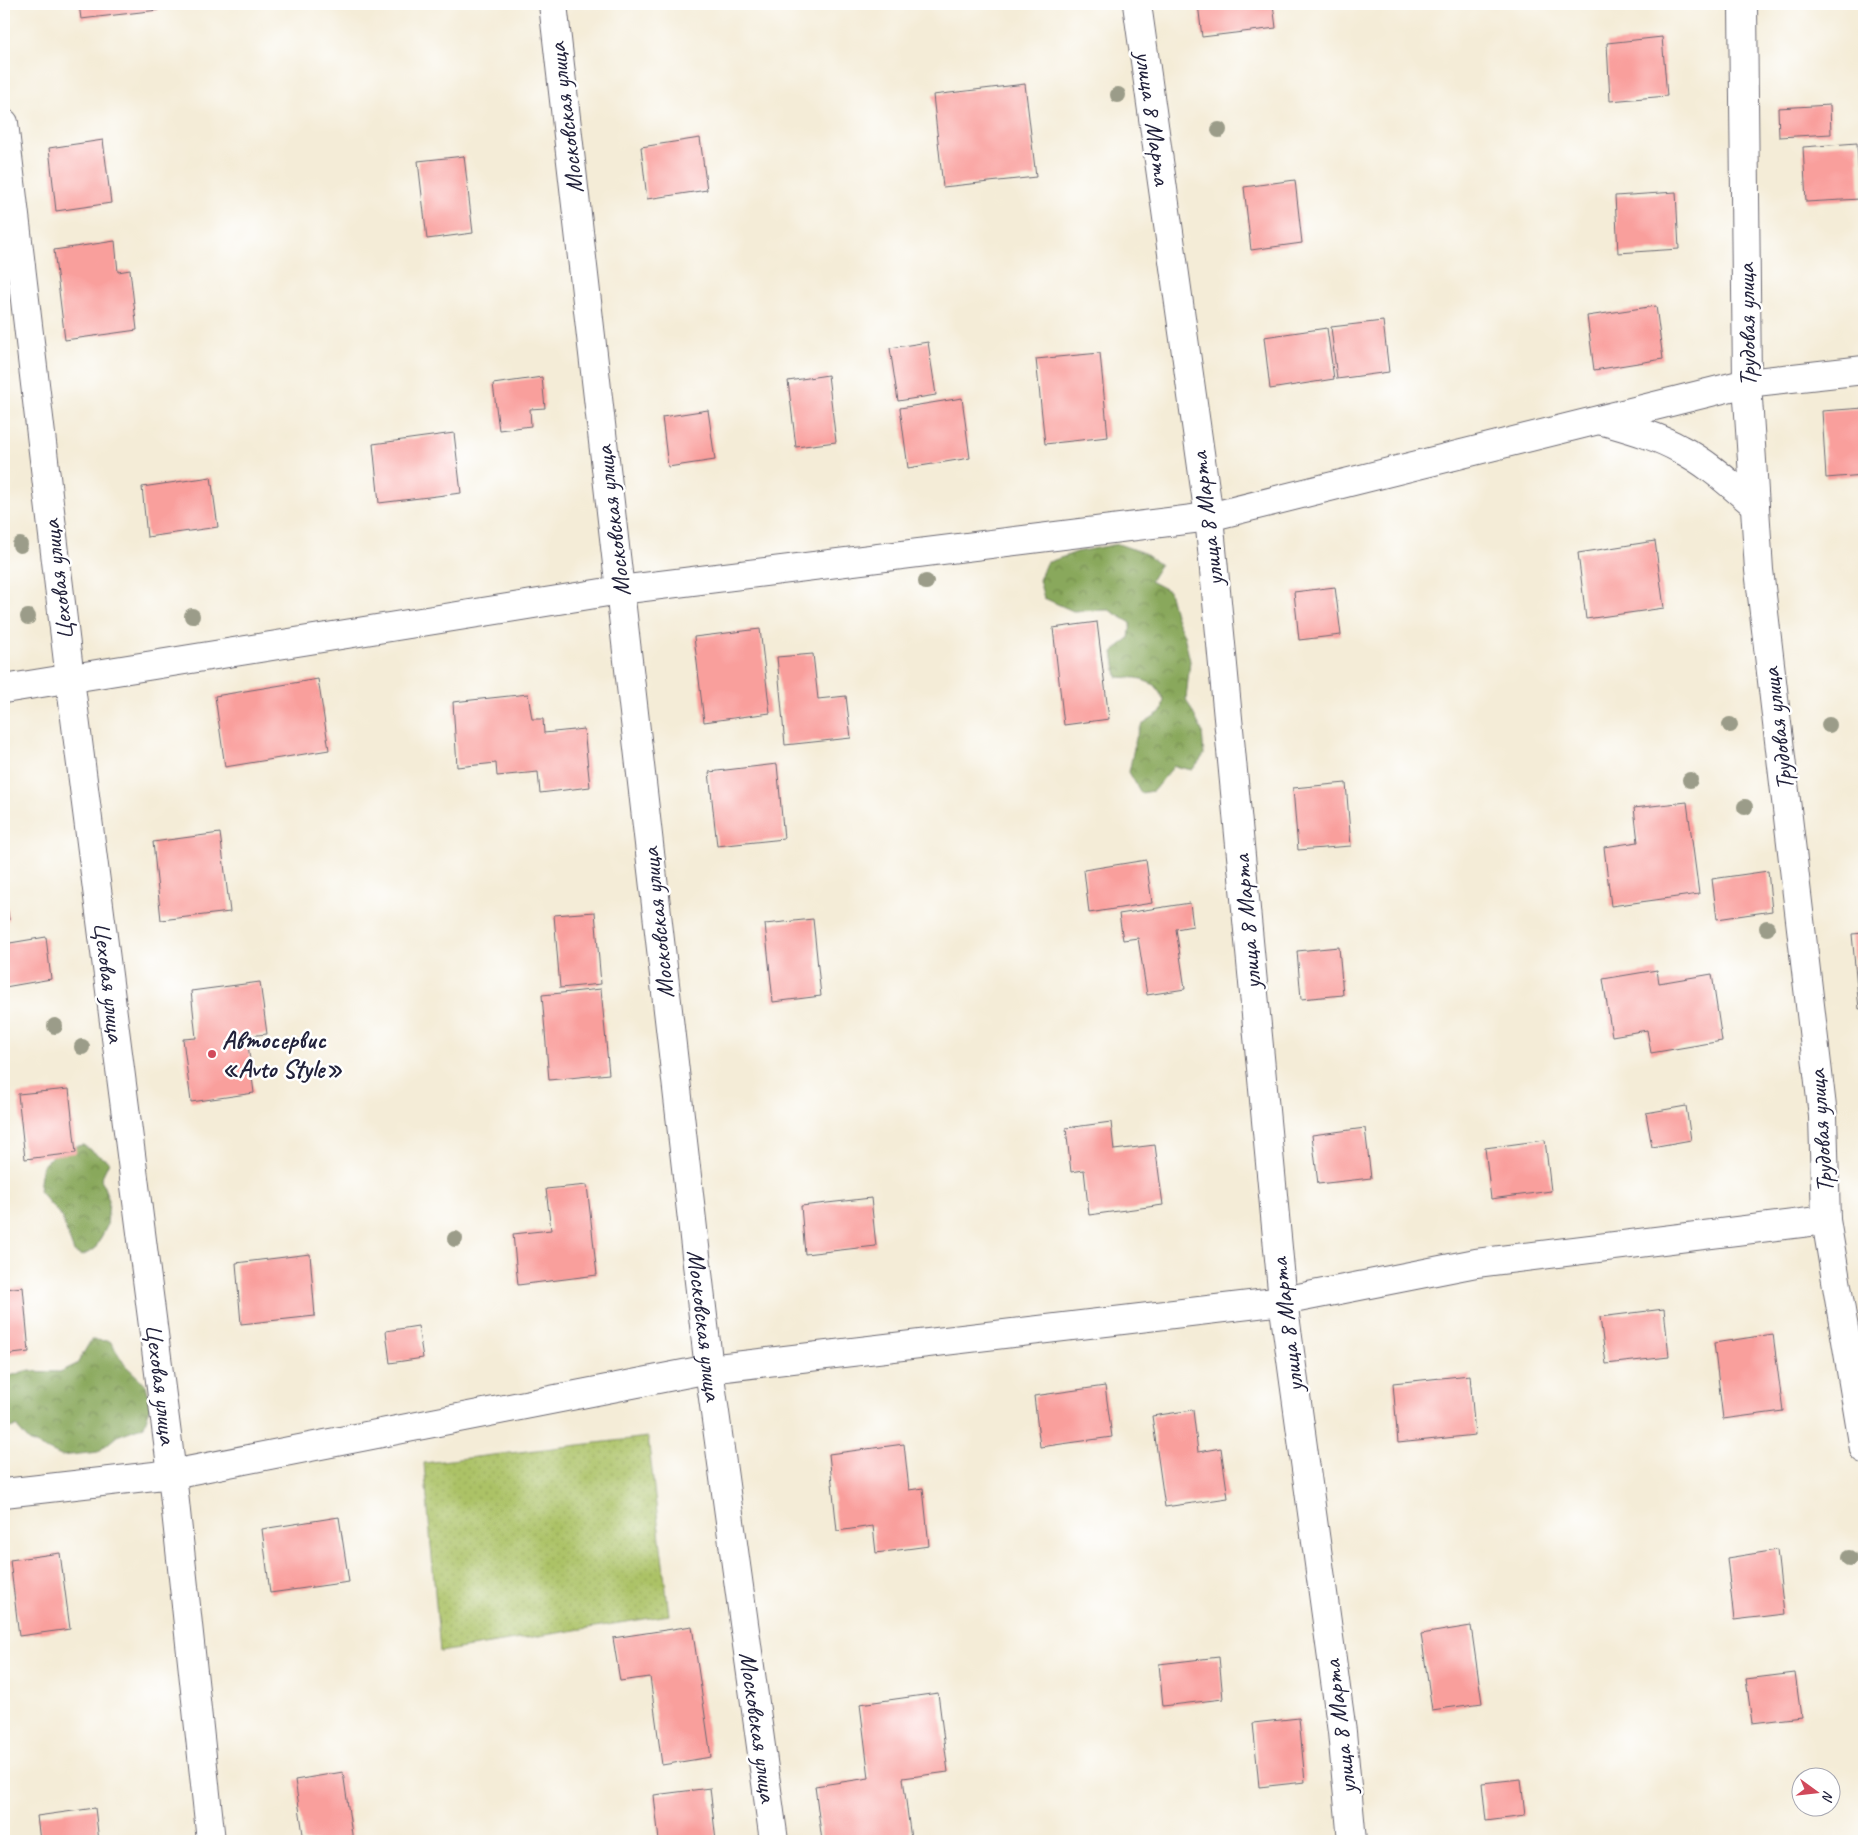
<svg xmlns="http://www.w3.org/2000/svg" width="1868" height="1845" viewBox="0 0 1868 1845" font-family="Caveat,sans-serif">
  <defs>
    <pattern id="grass-dots" width="8" height="8" patternUnits="userSpaceOnUse" patternTransform="scale(1.25)"><rect width="8" height="8" fill="#acc266"/><path d="M2 2h.1M6 6h.1" fill="none" stroke="#94a659" stroke-width="1.8" stroke-linecap="round"/></pattern>
    <pattern id="forest-crowns" width="20" height="18" patternUnits="userSpaceOnUse" patternTransform="scale(1.25)"><rect width="20" height="18" fill="#89a85b"/><path d="M2 6a3 3 0 1 1 6 0M12 15a3 3 0 1 1 6 0" fill="none" stroke="#70884c"/></pattern>
  </defs>
  <rect width="100%" height="100%" fill="#fff"/>
  <filter id="ink" filterUnits="userSpaceOnUse"><feTurbulence type="fractalNoise" baseFrequency=".02" numOctaves="2"/><feDisplacementMap in="SourceGraphic" scale="10" xChannelSelector="R" yChannelSelector="G"/><feConvolveMatrix kernelMatrix="1 2 1 2 8 2 1 2 1" color-interpolation-filters="sRGB"/></filter>
  <filter id="wash" filterUnits="userSpaceOnUse"><feTurbulence type="fractalNoise" baseFrequency=".0096" numOctaves="4" result="noise"/><feDisplacementMap in="SourceGraphic" scale="20" xChannelSelector="R" yChannelSelector="G"/><feGaussianBlur stdDeviation="1.12" result="paint"/><feColorMatrix in="noise" values="0 0 0 0 0 0 0 0 0 0 0 0 0 0 0 0 0 1.4 0 .05"/><feComposite in="paint" operator="in"/></filter>
  <g filter="url(#wash)">
    <rect width="100%" height="100%" fill="#f4ecd7"/>
    <path fill="url(#grass-dots)" stroke="#677250" d="M 648,1437 L 669,1615 L 440,1652 L 424,1463 Z"/>
    <path fill="url(#forest-crowns)" stroke="#56654b" d="M 1118,544 L 1144,553 L 1160,565 L 1150,581 L 1169,591 L 1176,618 L 1184,635 L 1190,661 L 1186,699 L 1202,731 L 1204,755 L 1192,770 L 1174,766 L 1153,791 L 1141,793 L 1129,772 L 1136,738 L 1142,724 L 1162,711 L 1164,700 L 1155,685 L 1137,678 L 1117,677 L 1113,652 L 1129,638 L 1131,623 L 1109,610 L 1073,611 L 1044,598 L 1039,580 L 1046,563 L 1077,552 Z
      M 83,1145 L 109,1162 L 101,1179 L 109,1200 L 107,1226 L 95,1249 L 82,1256 L 74,1252 L 61,1216 L 39,1191 L 42,1166 L 59,1149 Z
      M 91,1340 L 110,1341 L 125,1365 L 146,1385 L 151,1405 L 144,1426 L 117,1436 L 98,1452 L 61,1456 L 29,1441 L 16,1426 L 4,1430 L 4,1378 L 25,1371 L 60,1372 L 77,1364 Z"/>
    <g id="blocks">
      <path fill="#f99f9c" d="M 79,4 L 157,4 L 158,10 L 81,19 Z
        M 1198,4 L 1273,4 L 1276,28 L 1202,37 Z
        M 1662,37 L 1667,96 L 1610,101 L 1607,43 Z
        M 1025,84 L 1036,177 L 943,187 L 933,95 Z
        M 1830,105 L 1831,134 L 1779,137 L 1778,108 Z
        M 700,138 L 707,190 L 647,199 L 641,147 Z
        M 103,140 L 111,203 L 56,211 L 49,148 Z
        M 1857,143 L 1860,199 L 1806,202 L 1803,147 Z
        M 464,156 L 473,233 L 427,239 L 418,161 Z
        M 1295,180 L 1302,243 L 1251,250 L 1244,187 Z
        M 1676,192 L 1679,249 L 1618,253 L 1615,196 Z
        M 115,241 L 118,272 L 130,270 L 137,330 L 65,340 L 54,250 Z
        M 1656,306 L 1663,359 L 1594,370 L 1587,316 Z
        M 1383,321 L 1389,372 L 1337,379 L 1331,327 Z
        M 1327,328 L 1334,379 L 1270,389 L 1264,337 Z
        M 928,342 L 936,395 L 898,401 L 890,348 Z
        M 1100,353 L 1108,437 L 1045,444 L 1036,359 Z
        M 828,375 L 836,442 L 796,447 L 788,381 Z
        M 542,377 L 545,408 L 530,409 L 531,426 L 499,430 L 493,384 Z
        M 962,398 L 970,458 L 908,468 L 900,408 Z
        M 1864,408 L 1864,475 L 1826,478 L 1822,411 Z
        M 708,410 L 715,460 L 668,467 L 662,417 Z
        M 454,433 L 461,493 L 379,503 L 373,444 Z
        M 211,477 L 218,527 L 147,537 L 142,487 Z
        M 1655,541 L 1664,608 L 1586,619 L 1578,553 Z
        M 1335,587 L 1341,635 L 1299,640 L 1294,592 Z
        M 1097,622 L 1109,719 L 1064,725 L 1053,628 Z
        M 760,629 L 770,713 L 704,722 L 694,637 Z
        M 813,654 L 818,699 L 846,696 L 851,738 L 785,745 L 777,657 Z
        M 318,679 L 329,750 L 225,767 L 215,696 Z
        M 528,694 L 532,719 L 543,719 L 544,733 L 584,729 L 590,787 L 540,793 L 538,772 L 497,776 L 496,763 L 457,767 L 453,702 Z
        M 777,764 L 784,839 L 717,846 L 709,772 Z
        M 1346,783 L 1351,846 L 1298,850 L 1293,788 Z
        M 1687,802 L 1699,894 L 1611,906 L 1604,847 L 1638,842 L 1634,808 Z
        M 220,833 L 230,912 L 161,920 L 153,842 Z
        M 1146,860 L 1152,903 L 1089,913 L 1084,870 Z
        M 1768,871 L 1772,911 L 1717,919 L 1712,879 Z
        M 4,888 L 9,920 L 4,921 Z
        M 1190,903 L 1193,926 L 1176,929 L 1185,989 L 1147,995 L 1138,938 L 1123,940 L 1119,914 Z
        M 595,912 L 601,984 L 560,988 L 554,915 Z
        M 813,919 L 821,996 L 773,1002 L 765,924 Z
        M 1864,933 L 1864,1008 L 1859,1009 L 1852,934 Z
        M 46,937 L 51,979 L 5,987 L 4,944 Z
        M 1339,947 L 1343,995 L 1301,999 L 1297,951 Z
        M 1657,970 L 1659,983 L 1712,974 L 1722,1041 L 1651,1053 L 1647,1030 L 1612,1036 L 1603,979 Z
        M 260,982 L 267,1034 L 247,1036 L 254,1093 L 191,1102 L 183,1039 L 196,1038 L 191,991 Z
        M 601,989 L 609,1074 L 549,1080 L 542,995 Z
        M 1864,1066 L 1864,1081 L 1863,1081 L 1862,1067 Z
        M 69,1089 L 76,1153 L 25,1159 L 18,1094 Z
        M 1686,1106 L 1691,1140 L 1652,1147 L 1646,1113 Z
        M 1111,1122 L 1114,1150 L 1155,1145 L 1163,1205 L 1089,1215 L 1084,1170 L 1071,1172 L 1066,1128 Z
        M 1365,1128 L 1371,1178 L 1318,1184 L 1312,1135 Z
        M 1545,1140 L 1551,1191 L 1491,1199 L 1485,1148 Z
        M 587,1185 L 597,1275 L 518,1285 L 513,1234 L 551,1230 L 546,1189 Z
        M 871,1198 L 876,1246 L 805,1254 L 801,1206 Z
        M 310,1254 L 315,1316 L 241,1324 L 236,1263 Z
        M 23,1287 L 29,1352 L 4,1355 L 4,1289 Z
        M 1664,1309 L 1669,1357 L 1606,1364 L 1600,1317 Z
        M 418,1326 L 423,1358 L 390,1363 L 386,1331 Z
        M 1773,1334 L 1783,1411 L 1723,1419 L 1714,1343 Z
        M 1470,1375 L 1475,1435 L 1398,1443 L 1393,1383 Z
        M 1105,1386 L 1112,1437 L 1040,1447 L 1034,1396 Z
        M 1193,1410 L 1198,1452 L 1221,1448 L 1228,1498 L 1165,1507 L 1152,1416 Z
        M 904,1444 L 909,1490 L 923,1488 L 929,1546 L 876,1553 L 873,1526 L 837,1531 L 829,1454 Z
        M 339,1517 L 349,1582 L 270,1593 L 262,1529 Z
        M 1777,1550 L 1784,1614 L 1734,1620 L 1727,1558 Z
        M 60,1553 L 70,1629 L 19,1636 L 10,1560 Z
        M 692,1626 L 711,1757 L 662,1765 L 650,1677 L 620,1681 L 613,1638 Z
        M 1471,1626 L 1482,1703 L 1432,1710 L 1421,1634 Z
        M 1219,1657 L 1223,1699 L 1163,1706 L 1159,1664 Z
        M 1795,1673 L 1801,1717 L 1752,1723 L 1746,1679 Z
        M 938,1693 L 948,1772 L 903,1778 L 911,1839 L 897,1841 L 822,1841 L 815,1786 L 869,1778 L 860,1704 Z
        M 1299,1718 L 1305,1782 L 1259,1787 L 1253,1723 Z
        M 343,1772 L 353,1841 L 304,1841 L 295,1780 Z
        M 1521,1779 L 1525,1816 L 1486,1821 L 1482,1783 Z
        M 710,1788 L 716,1841 L 659,1841 L 654,1795 Z
        M 95,1808 L 99,1841 L 40,1841 L 37,1816 Z"/>
    </g>
  </g>
  <g filter="url(#ink)">
    <use href="#blocks" fill-opacity="0" stroke="#6c6972" stroke-width="1"/>
    <g fill="none" stroke-linecap="round" stroke-linejoin="round">
      <defs>
        <g id="minor">
          <path id="s1" d="M 553,4 L 709,1369 L 774,1841"/>
          <path d="M 1137,4 L 1209,517 L 1283,1301 L 1342,1732 L 1352,1841"/>
          <path d="M 1743,4 L 1747,383 L 1759,570 L 1823,1116 L 1826,1220 L 1864,1449"/>
          <path d="M 4,123 L 70,679 L 172,1474 L 211,1841"/>
          <path d="M 1600,420 C 1627,428 1655,435 1680,449 C 1708,463 1731,485 1755,505"/>
          <path d="M 4,689 L 620,590 L 1209,517 L 1747,383 L 1864,370"/>
          <path d="M 4,1493 L 172,1474 L 709,1369 L 1283,1301 L 1476,1263 L 1826,1220"/>
        </g>
      </defs>
      <use href="#minor" stroke="#6c6972" stroke-width="30"/>
      <use href="#minor" stroke="#fff" stroke-width="28"/>
    </g>
    <g fill="#9b9c89">
      <circle cx="1118" cy="95" r="8"/>
      <circle cx="1219" cy="130" r="8"/>
      <circle cx="20" cy="545" r="8"/>
      <circle cx="926" cy="582" r="8"/>
      <circle cx="192" cy="616" r="8"/>
      <circle cx="28" cy="617" r="8"/>
      <circle cx="1730" cy="725" r="8"/>
      <circle cx="1829" cy="725" r="8"/>
      <circle cx="1690" cy="780" r="8"/>
      <circle cx="1745" cy="807" r="8"/>
      <circle cx="1767" cy="928" r="8"/>
      <circle cx="55" cy="1026" r="8"/>
      <circle cx="82" cy="1047" r="8"/>
      <circle cx="455" cy="1239" r="8"/>
      <circle cx="1849" cy="1558" r="8"/>
    </g>
  </g>
  <circle fill="#d1495b" stroke="#fff" stroke-width="2" cx="212" cy="1054" r="5"/>
  <g text-anchor="middle" dominant-baseline="central" stroke-width="5" stroke-linejoin="round" paint-order="stroke">
    <g font-size="25" fill="#22223b" stroke="#fff">
      <text transform="translate(566 118) rotate(-97)">Московская улица</text>
      <text transform="translate(1153 118) rotate(82)">улица 8 Марта</text>
      <text transform="translate(1747 325) rotate(-91)">Трудовая улица</text>
      <text transform="translate(1207 519) rotate(-97)">улица 8 Марта</text>
      <text transform="translate(613 521) rotate(-97)">Московская улица</text>
      <text transform="translate(58 580) rotate(-97)">Цеховая улица</text>
      <text transform="translate(1778 729) rotate(-97)">Трудовая улица</text>
      <text transform="translate(1247 922) rotate(-95)">улица 8 Марта</text>
      <text transform="translate(658 923) rotate(-96)">Московская улица</text>
      <text transform="translate(109 982) rotate(83)">Цеховая улица</text>
      <text transform="translate(1821 1131) rotate(-94)">Трудовая улица</text>
      <text stroke="none"><textPath href="#s1" startOffset="1330">Московская улица</textPath></text>
      <text transform="translate(1287 1325) rotate(-97)">улица 8 Марта</text>
      <text transform="translate(161 1384) rotate(83)">Цеховая улица</text>
      <text transform="translate(758 1727) rotate(82)">Московская улица</text>
      <text transform="translate(1340 1727) rotate(-97)">улица 8 Марта</text>
    </g>
    <g font-size="25" font-weight="bold" fill="#22223b" stroke="#fff" text-anchor="start">
      <text x="222" y="1040">Автосервис<tspan x="222" dy="29">«Avto Style»</tspan></text>
    </g>
  </g>
  <rect width="1868" height="1845" fill="none" stroke="#fff" stroke-width="20"/>
  <g transform="translate(1816 1792) rotate(105)"><circle r="24" fill="#ffffff" stroke="#a7a7b1"/>
  <path d="M0-4L9 19L0 12L-9 19Z" fill="#d1495b"/>
  <text y="-8" font-size="14" font-weight="bold" text-anchor="middle" fill="#22223b">N</text>
  </g>
</svg>
